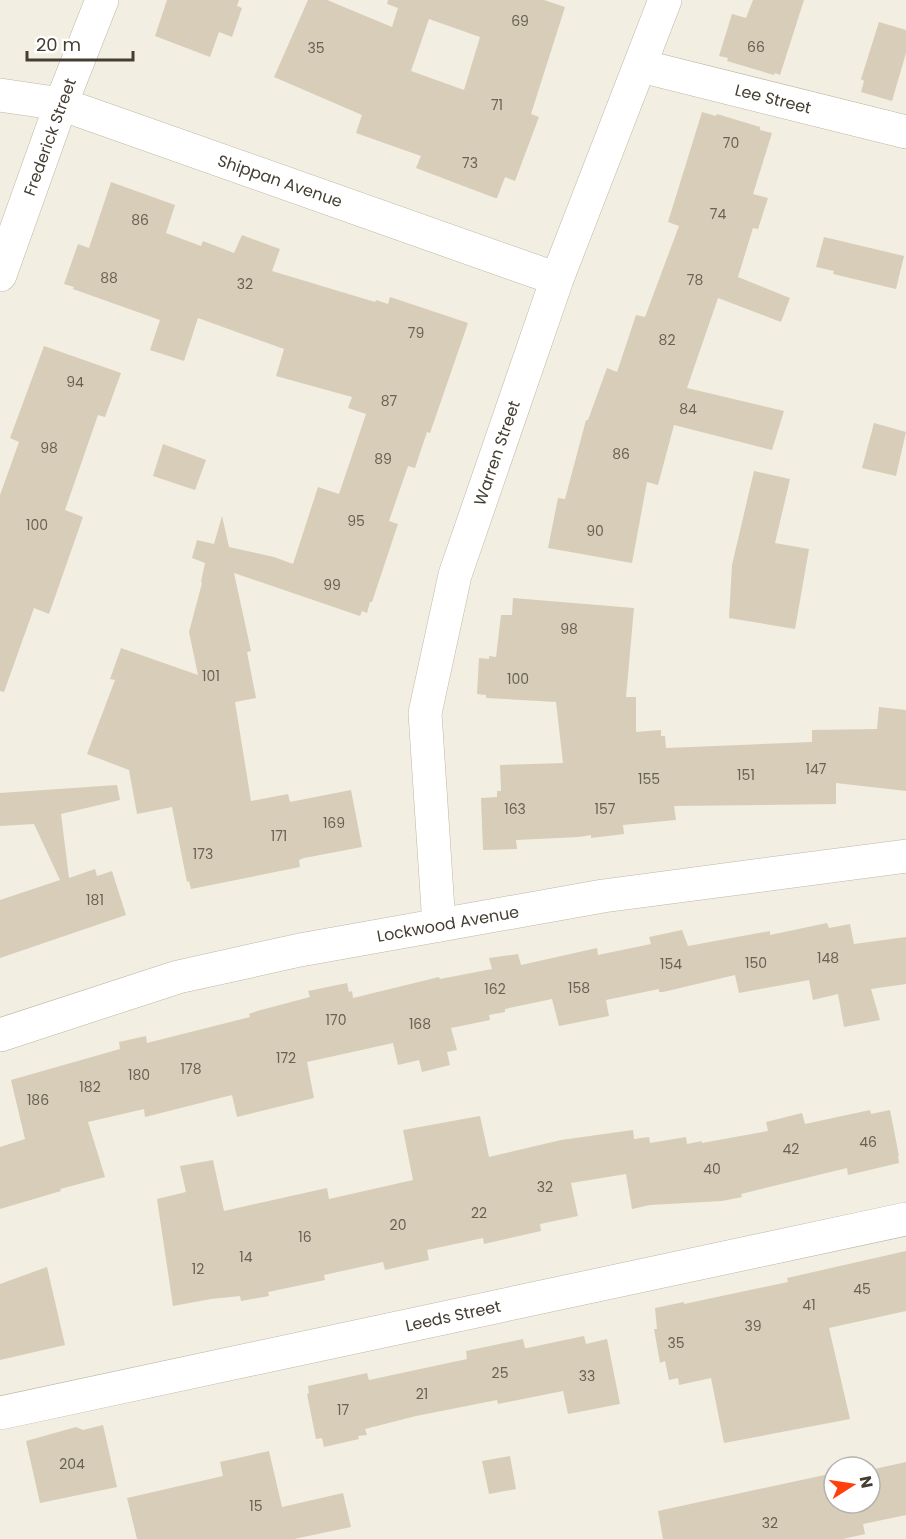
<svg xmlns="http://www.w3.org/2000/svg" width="906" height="1539" viewBox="0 0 906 1539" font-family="Poppins,sans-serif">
  <rect width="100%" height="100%" fill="#f2eee1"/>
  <path fill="#d8cdb9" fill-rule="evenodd" d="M 167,0 L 239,0 L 237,6 L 242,8 L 232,37 L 219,32 L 210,57 L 155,36 Z
    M 308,0 L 327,0 L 392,27 L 398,8 L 387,4 L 388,0 L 544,0 L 565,7 L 531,114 L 539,117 L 515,181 L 505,177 L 497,198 L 495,198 L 416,168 L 421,156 L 356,133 L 362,115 L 274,77 ZM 429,19 L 480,37 L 464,90 L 411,71 Z
    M 753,0 L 804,0 L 780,75 L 775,73 L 774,75 L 727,61 L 728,58 L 719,56 L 732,14 L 746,18 Z
    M 879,22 L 906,30 L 906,53 L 892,101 L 861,92 L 864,81 L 861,79 Z
    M 702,112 L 716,116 L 717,114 L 760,127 L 760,130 L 772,133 L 753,194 L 768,198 L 758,229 L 753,228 L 738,277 L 790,298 L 781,322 L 718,298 L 687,388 L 784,411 L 772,450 L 674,425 L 658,485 L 647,482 L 632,563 L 548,548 L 558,498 L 565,499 L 586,420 L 588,420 L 607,368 L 617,372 L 636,315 L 645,317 L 679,226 L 668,222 Z
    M 111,182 L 175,205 L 166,233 L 201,246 L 203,241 L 234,253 L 242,235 L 280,249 L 272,271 L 375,302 L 376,300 L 388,304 L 390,297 L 468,323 L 430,433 L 427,432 L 415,468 L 408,466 L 389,521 L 398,524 L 372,602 L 370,602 L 367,613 L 362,611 L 360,616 L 234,573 L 251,651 L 247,652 L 256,698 L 235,702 L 251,801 L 288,794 L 290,802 L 351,790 L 362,847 L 304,858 L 299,860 L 300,867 L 191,889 L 189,881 L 187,882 L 172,807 L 137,814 L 129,770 L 87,754 L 115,680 L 110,679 L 121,648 L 198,675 L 189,632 L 202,583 L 201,582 L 205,563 L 192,558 L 197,540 L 214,544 L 222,516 L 229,547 L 274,557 L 293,564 L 318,487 L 339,494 L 366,414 L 348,408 L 352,397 L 276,376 L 284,349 L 198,318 L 184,361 L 150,350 L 160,320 L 73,289 L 74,287 L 64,284 L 78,244 L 89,248 Z
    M 824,237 L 904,256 L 896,289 L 833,274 L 834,271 L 816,267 Z
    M 44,346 L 121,373 L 105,417 L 98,415 L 65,510 L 83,517 L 49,614 L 34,608 L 4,692 L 0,691 L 0,495 L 19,442 L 10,438 Z
    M 874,423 L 906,432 L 896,476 L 862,468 Z
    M 163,444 L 206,460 L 195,490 L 153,476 Z
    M 754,471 L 790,479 L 775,543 L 809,549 L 795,629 L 729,618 L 732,565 Z
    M 513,598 L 634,608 L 626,697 L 636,697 L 636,732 L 661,730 L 661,736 L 665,736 L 666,748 L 812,742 L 812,730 L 877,729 L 879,707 L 906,710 L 906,791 L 836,783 L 836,804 L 674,806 L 676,820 L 623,825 L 624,834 L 591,838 L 591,835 L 579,837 L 516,840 L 517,849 L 483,850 L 481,798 L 497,797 L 497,791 L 501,791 L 500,765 L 563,763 L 556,702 L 486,698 L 486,695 L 477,694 L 479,658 L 489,659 L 489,656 L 496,657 L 501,615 L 512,615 Z
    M 117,785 L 120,800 L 61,814 L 69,878 L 95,869 L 97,876 L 112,871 L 126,915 L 0,958 L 0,900 L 60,880 L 34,824 L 0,826 L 0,793 Z
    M 827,923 L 829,928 L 850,924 L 854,944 L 906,937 L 906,984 L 871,989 L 880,1020 L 844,1027 L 838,994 L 813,1000 L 809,980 L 739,993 L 735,975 L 663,992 L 659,992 L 659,989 L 606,1000 L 609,1016 L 559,1026 L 552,999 L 505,1009 L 505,1012 L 489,1015 L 490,1020 L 451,1028 L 457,1050 L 447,1052 L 450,1065 L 422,1072 L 419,1060 L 398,1065 L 393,1043 L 307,1062 L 314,1098 L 237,1117 L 232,1095 L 145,1117 L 144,1109 L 88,1122 L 105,1177 L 60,1189 L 61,1191 L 0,1209 L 0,1147 L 25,1139 L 11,1080 L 120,1049 L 119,1042 L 146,1036 L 147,1043 L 250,1017 L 249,1014 L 257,1011 L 310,997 L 308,991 L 347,983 L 349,992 L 352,991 L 353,998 L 439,977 L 440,979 L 492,969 L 489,958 L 518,954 L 521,965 L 597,948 L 598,955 L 651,944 L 649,937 L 682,930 L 688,946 L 770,931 L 770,935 Z
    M 870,1110 L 871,1114 L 890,1110 L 899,1156 L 898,1156 L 899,1163 L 848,1175 L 847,1168 L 741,1194 L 742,1197 L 722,1201 L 650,1205 L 632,1209 L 626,1174 L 571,1183 L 578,1216 L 540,1224 L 541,1231 L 484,1244 L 483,1238 L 427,1250 L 429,1260 L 385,1270 L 383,1262 L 324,1275 L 325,1280 L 268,1292 L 269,1296 L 241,1301 L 240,1296 L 211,1299 L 173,1306 L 157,1199 L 186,1192 L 180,1166 L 213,1160 L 224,1211 L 327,1188 L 329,1199 L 413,1180 L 403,1130 L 480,1116 L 489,1157 L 561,1140 L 633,1130 L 634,1139 L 649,1137 L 650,1143 L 686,1137 L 687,1144 L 702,1141 L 702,1143 L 768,1131 L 766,1122 L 802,1113 L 805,1124 Z
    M 906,1251 L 906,1311 L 829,1328 L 850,1419 L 724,1443 L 711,1378 L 679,1385 L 678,1378 L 669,1380 L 665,1361 L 660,1363 L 654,1329 L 657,1329 L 655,1308 L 684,1302 L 684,1304 L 788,1282 L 787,1278 Z
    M 47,1267 L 65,1345 L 0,1360 L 0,1284 Z
    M 584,1336 L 586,1344 L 607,1339 L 620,1404 L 568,1414 L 563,1391 L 498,1404 L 497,1400 L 416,1416 L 365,1429 L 367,1435 L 358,1436 L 359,1439 L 324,1447 L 322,1438 L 316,1439 L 307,1394 L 309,1393 L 308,1386 L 367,1373 L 369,1380 L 467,1359 L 466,1351 L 523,1339 L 525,1348 L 527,1348 Z
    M 103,1425 L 117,1487 L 40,1503 L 26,1441 L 76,1427 L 83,1430 Z
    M 269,1451 L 282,1507 L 343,1493 L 351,1527 L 294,1539 L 137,1539 L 127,1498 L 223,1476 L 220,1462 Z
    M 510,1456 L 516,1489 L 489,1494 L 482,1461 Z
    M 906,1462 L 906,1515 L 863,1524 L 865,1534 L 843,1539 L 663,1539 L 658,1511 L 834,1473 L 834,1503 L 870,1503 L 870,1470 Z"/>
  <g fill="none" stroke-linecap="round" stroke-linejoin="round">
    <defs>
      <path id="minor" d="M 641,66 L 906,132
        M 0,95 L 61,104 L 557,279
        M 0,275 L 61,104 L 102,0
        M 439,925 L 425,713 L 455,575 L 557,279 L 665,0
        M 0,1413 L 906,1219"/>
      <path id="tertiary" d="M 0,1035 L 178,977 L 300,950 L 603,896 L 906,856"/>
    </defs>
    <use href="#minor" stroke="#beb7a4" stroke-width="34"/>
    <use href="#tertiary" stroke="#beb7a4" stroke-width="34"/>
    <use href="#minor" stroke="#fff" stroke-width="33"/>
    <use href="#tertiary" stroke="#fff" stroke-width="33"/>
  </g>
  <g text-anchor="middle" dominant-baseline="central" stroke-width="4.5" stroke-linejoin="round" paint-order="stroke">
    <g font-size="14" fill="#696254">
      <text x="520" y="21">69</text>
      <text x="756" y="47">66</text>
      <text x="316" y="48">35</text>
      <text x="497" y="105">71</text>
      <text x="731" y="143">70</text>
      <text x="470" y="163">73</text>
      <text x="718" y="214">74</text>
      <text x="140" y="220">86</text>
      <text x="109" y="278">88</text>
      <text x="695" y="280">78</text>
      <text x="245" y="284">32</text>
      <text x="416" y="333">79</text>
      <text x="667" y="340">82</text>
      <text x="75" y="382">94</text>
      <text x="389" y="401">87</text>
      <text x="688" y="409">84</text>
      <text x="49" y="448">98</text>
      <text x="621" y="454">86</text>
      <text x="383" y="459">89</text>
      <text x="356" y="521">95</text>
      <text x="37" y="525">100</text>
      <text x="595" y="531">90</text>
      <text x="332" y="585">99</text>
      <text x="569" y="629">98</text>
      <text x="211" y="676">101</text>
      <text x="518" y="679">100</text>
      <text x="816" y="769">147</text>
      <text x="746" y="775">151</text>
      <text x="649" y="779">155</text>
      <text x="515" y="809">163</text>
      <text x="605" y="809">157</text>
      <text x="334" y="823">169</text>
      <text x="279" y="836">171</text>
      <text x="203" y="854">173</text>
      <text x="95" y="900">181</text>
      <text x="828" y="958">148</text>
      <text x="756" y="963">150</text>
      <text x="671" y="964">154</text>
      <text x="579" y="988">158</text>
      <text x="495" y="989">162</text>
      <text x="336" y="1020">170</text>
      <text x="420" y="1024">168</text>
      <text x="286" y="1058">172</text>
      <text x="191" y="1069">178</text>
      <text x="139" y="1075">180</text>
      <text x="90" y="1087">182</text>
      <text x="38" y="1100">186</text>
      <text x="868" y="1142">46</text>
      <text x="791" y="1149">42</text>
      <text x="712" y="1169">40</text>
      <text x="545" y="1187">32</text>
      <text x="479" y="1213">22</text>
      <text x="398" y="1225">20</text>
      <text x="305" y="1237">16</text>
      <text x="246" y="1257">14</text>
      <text x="198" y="1269">12</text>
      <text x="862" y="1289">45</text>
      <text x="809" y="1305">41</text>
      <text x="753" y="1326">39</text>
      <text x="676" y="1343">35</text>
      <text x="500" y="1373">25</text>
      <text x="587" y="1376">33</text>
      <text x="422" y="1394">21</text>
      <text x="343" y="1410">17</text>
      <text x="72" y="1464">204</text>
      <text x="256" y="1506">15</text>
      <text x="770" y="1523">32</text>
    </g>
    <g font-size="16" fill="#443e32" stroke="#fff">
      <text transform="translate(773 99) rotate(14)">Lee Street</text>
      <text transform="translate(50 137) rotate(-70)">Frederick Street</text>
      <text transform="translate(280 181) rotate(19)">Shippan Avenue</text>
      <text transform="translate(497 453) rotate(-71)">Warren Street</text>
      <text transform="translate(448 924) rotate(-10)">Lockwood Avenue</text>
      <text transform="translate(453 1316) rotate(-12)">Leeds Street</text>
    </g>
  </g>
  <g transform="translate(852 1485) rotate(78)"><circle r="28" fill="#ffffff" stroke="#b4b2ad" stroke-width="1.5"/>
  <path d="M0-4.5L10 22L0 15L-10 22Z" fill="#ff3f0c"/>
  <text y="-9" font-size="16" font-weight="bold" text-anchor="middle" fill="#443e32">N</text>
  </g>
  <path d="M27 51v9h106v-9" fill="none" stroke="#443e32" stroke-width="3"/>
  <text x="36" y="51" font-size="18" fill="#443e32" stroke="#ffffff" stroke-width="4.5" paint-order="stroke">20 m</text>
</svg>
